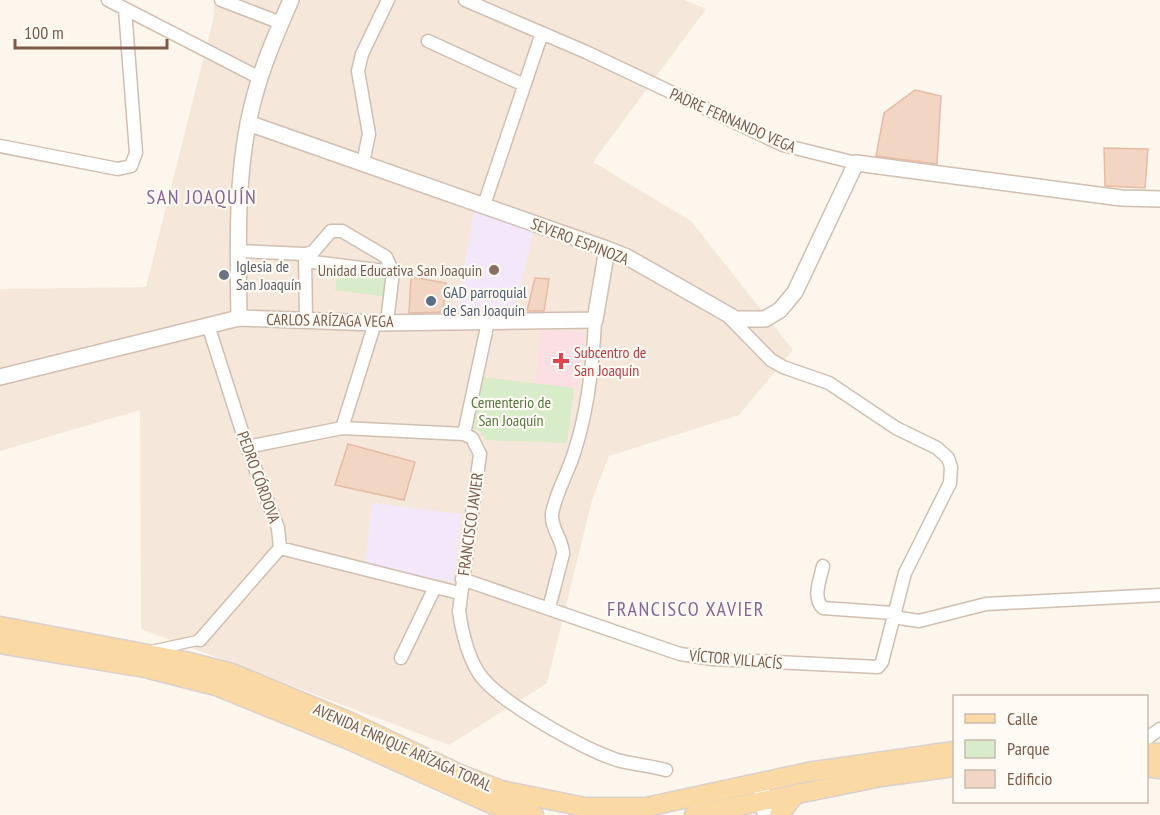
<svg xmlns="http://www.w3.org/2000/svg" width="1160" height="815" viewBox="0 0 1160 815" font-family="'PT Sans Narrow',sans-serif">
  <rect width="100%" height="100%" fill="#fdf6ec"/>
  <path fill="#f5e8da" d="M 215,0 L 685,0 L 706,9 L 593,162 L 691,221 L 793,350 L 739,415 L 609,456 L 592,500 L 547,683 L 449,745 L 141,629 L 140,410 L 0,451 L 0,289 L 146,287 L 213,20 Z"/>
  <path fill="#f3e8fa" d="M 475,207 L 535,227 L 514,314 L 456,313 Z
    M 372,503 L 462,514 L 453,582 L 365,566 Z"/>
  <path fill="#fbdfe3" d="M 542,330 L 581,332 L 586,336 L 578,389 L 535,384 Z"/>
  <path fill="#d8ecc9" d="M 339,267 L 391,272 L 390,297 L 335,290 Z
    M 481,377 L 574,388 L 567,443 L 486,440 L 478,430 L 469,427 Z"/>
  <path fill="#f3d5c3" stroke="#e6bba3" stroke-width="1.5" d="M 915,90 L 941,96 L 937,164 L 876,156 L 884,113 Z
    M 1104,148 L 1148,149 L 1145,188 L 1105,186 Z
    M 411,277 L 446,283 L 443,312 L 409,313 Z
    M 535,278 L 549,279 L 544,311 L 527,311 Z
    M 348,444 L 415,462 L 404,500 L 335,485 Z"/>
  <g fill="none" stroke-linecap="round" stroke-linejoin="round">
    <defs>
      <path id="pedestrian" d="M 153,650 L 200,640"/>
      <path id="minor" d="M 108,0 L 260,78
        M 221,0 L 281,23
        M 465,0 L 586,52 L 783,145 L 856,163
        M 428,41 L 524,85
        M 0,146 L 118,169 L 131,166 L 136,153 L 125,9
        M 363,163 L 369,134 L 358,71 L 362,54 L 388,0
        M 484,205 L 542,33
        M 238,251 L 305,254 L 306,321
        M 305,254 L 313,252 L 331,231 L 342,231 L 386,257 L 393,272
        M 306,261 L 393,272 L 387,322
        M 342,428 L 375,323
        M 464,434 L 488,322
        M 247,447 L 342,428 L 464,434 L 472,438 L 480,454 L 459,611 C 462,632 467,654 478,672 C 496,701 584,749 617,760 C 632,764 650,766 666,770
        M 280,548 L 459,593
        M 823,566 C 820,580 812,598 823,608 L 893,613 L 900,618 L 919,621 L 986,604 L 1160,595
        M 462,579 L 680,654 L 713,659 L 878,667 L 882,662 L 905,573 L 950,483 L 951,467 L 948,458 L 937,448 L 896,428 L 829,383 L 783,367 L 771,360 L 728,316
        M 549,608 L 563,554 C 563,539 551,530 552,514 C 555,494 568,473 574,453 C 588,411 593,364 595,320
        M 200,640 L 280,548 L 278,528 L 247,447 L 208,325
        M 401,658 L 435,587
        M 1146,739 L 1160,729"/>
      <path id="tertiary" d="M 248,123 L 607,249 L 627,257 L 736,319 L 765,319 L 780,310 L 795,292 L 856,163 L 1121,198 L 1160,199
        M 239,318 C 238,246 235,168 254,98 C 263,64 277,32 291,0
        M 0,377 L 239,318 L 375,323 L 595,320 L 607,249"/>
      <path id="secondary" d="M 760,783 L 766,815"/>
      <path id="primary" d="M 0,626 L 185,661 L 232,673 L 348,721 L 460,774 L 501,790 L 585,807 L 646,807 L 808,772 L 954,751
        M 0,644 L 145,668 L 216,686 L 349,740 L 491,804 L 534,815
        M 1146,752 L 1160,753
        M 1146,767 L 1160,769
        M 694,815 L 881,777 L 954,767
        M 779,815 L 793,797 L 800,793"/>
    </defs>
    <use href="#pedestrian" stroke="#d1beb0" stroke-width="12"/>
    <use href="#minor" stroke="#d1beb0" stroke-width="15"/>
    <use href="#tertiary" stroke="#d1beb0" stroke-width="18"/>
    <use href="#secondary" stroke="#d6c0b0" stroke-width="20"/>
    <use href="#primary" stroke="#dad1cd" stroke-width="21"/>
    <use href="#pedestrian" stroke="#fff" stroke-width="9"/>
    <use href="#minor" stroke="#fff" stroke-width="12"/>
    <use href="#tertiary" stroke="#fff" stroke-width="15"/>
    <use href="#secondary" stroke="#fff" stroke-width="16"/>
    <use href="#primary" stroke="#fbd9a5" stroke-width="18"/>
  </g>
  <circle fill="#8d6e63" stroke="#fffaf3" stroke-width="2" cx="494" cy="270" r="6"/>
  <circle fill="#6b7280" stroke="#fffaf3" stroke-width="2" cx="224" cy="275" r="6"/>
  <circle fill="#5c6f8a" stroke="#fffaf3" stroke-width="2" cx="431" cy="301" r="6"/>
  <path fill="#e0444e" stroke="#fffaf3" stroke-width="2" d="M558 352h6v6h6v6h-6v6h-6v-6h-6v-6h6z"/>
  <g text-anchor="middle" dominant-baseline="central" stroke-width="4.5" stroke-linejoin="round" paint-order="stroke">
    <g font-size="16" fill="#7a5c4d" stroke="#fffaf3">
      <text transform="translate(733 120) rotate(24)">PADRE FERNANDO VEGA</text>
      <text transform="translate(580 241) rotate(21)">SEVERO ESPINOZA</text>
      <text transform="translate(330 320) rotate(1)">CARLOS ARÍZAGA VEGA</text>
      <text transform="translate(259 477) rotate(70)">PEDRO CÓRDOVA</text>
      <text transform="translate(470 524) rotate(-82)">FRANCISCO JAVIER</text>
      <text transform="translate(736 659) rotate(5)">VÍCTOR VILLACÍS</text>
      <text transform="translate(403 747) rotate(24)">AVENIDA ENRIQUE ARÍZAGA TORAL</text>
    </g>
    <g font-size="16" fill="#5b616d" stroke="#fffaf3" text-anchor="start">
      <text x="236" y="266">Iglesia de<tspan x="236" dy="18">San Joaquín</tspan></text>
    </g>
    <g font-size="16" fill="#785e54" stroke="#fffaf3" text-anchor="end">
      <text x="482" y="270">Unidad Educativa San Joaquin</text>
    </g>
    <g font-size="16" fill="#4e5e75" stroke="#fffaf3" text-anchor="start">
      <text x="443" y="292">GAD parroquial<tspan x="443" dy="18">de San Joaquín</tspan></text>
    </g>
    <g font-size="16" fill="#be3a42" stroke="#fffaf3" text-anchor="start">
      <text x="574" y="352">Subcentro de<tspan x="574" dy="18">San Joaquín</tspan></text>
    </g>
    <g font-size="16" fill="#537a41" stroke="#fffaf3">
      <text x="511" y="402">Cementerio de<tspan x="511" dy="18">San Joaquín</tspan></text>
    </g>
    <g font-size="20" letter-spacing="1.5" fill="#846695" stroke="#fffaf3">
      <text x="202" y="197">SAN JOAQUÍN</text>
      <text x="686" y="609">FRANCISCO XAVIER</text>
    </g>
  </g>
  <rect x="953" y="695" width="195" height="108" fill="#fffaf3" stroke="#cabbb1" stroke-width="1.5"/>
  <rect x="965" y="714" width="30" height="9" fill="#fbd9a5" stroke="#cabbb1" stroke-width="1.5"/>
  <text x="1007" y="725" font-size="18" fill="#7a5c4d">Calle</text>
  <rect x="965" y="740" width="30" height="18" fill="#d8ecc9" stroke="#cabbb1" stroke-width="1.5"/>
  <text x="1007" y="755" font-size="18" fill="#7a5c4d">Parque</text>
  <rect x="965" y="770" width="30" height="18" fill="#f3d5c3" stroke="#cabbb1" stroke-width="1.5"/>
  <text x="1007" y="785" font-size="18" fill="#7a5c4d">Edificio</text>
  <path d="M15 39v9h152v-9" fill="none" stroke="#7a5c4d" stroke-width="3"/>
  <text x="24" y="39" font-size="18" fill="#7a5c4d" stroke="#fffaf3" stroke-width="4.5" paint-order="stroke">100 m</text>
</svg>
